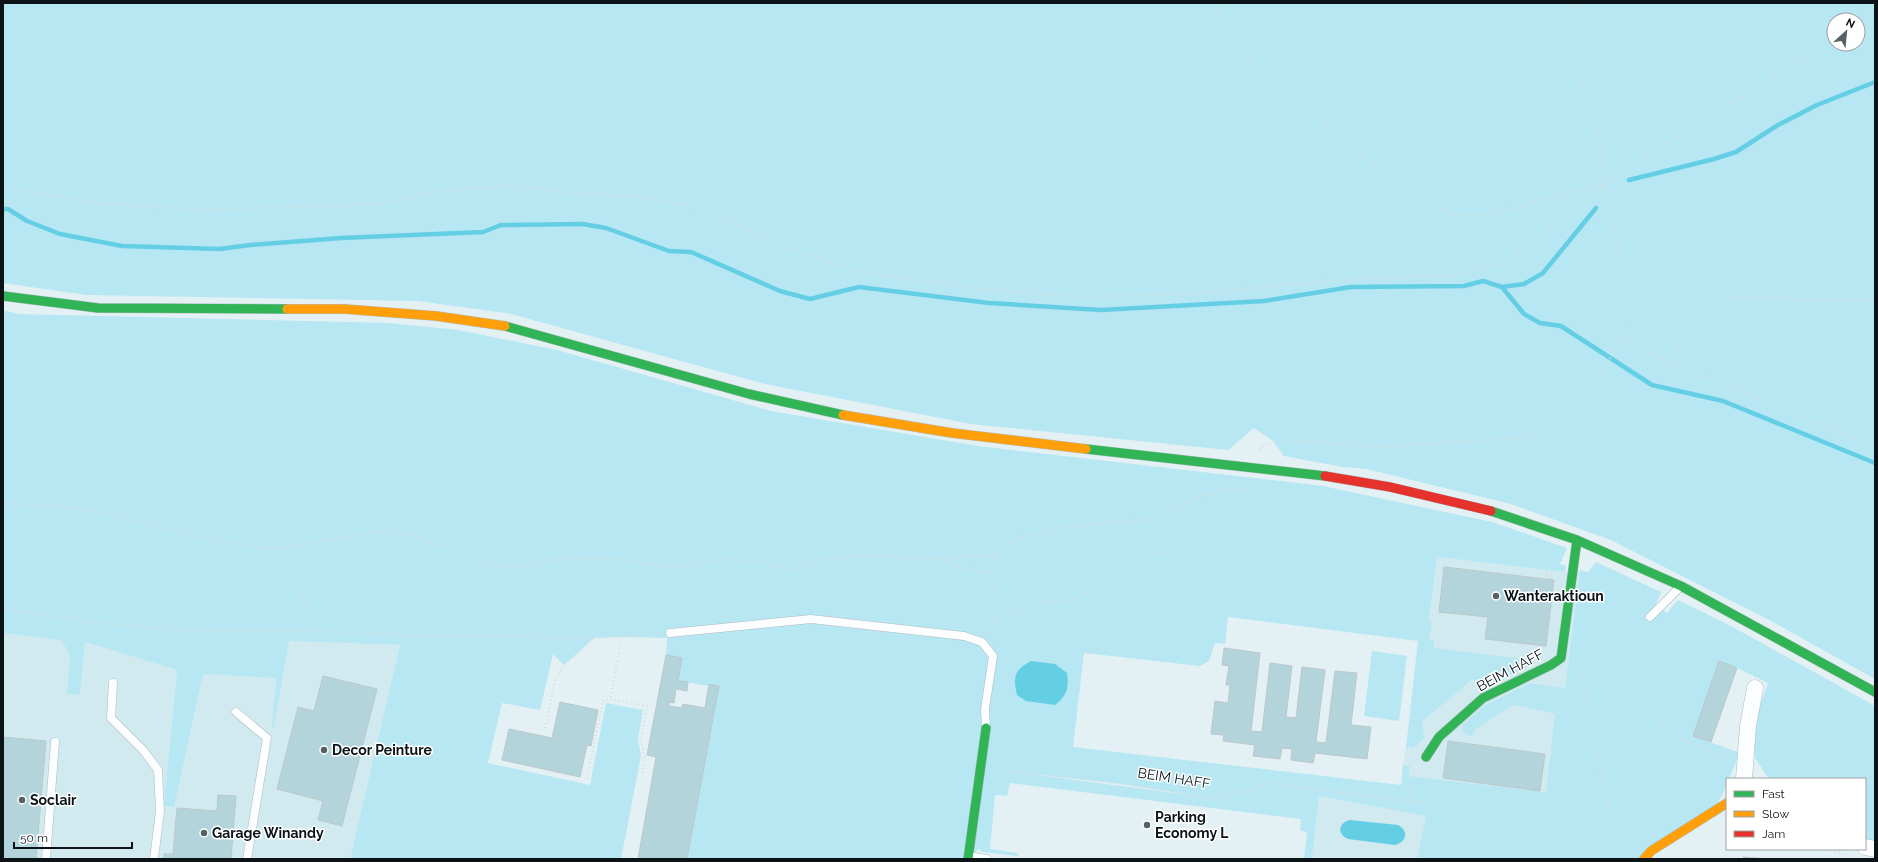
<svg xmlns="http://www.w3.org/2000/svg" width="1878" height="862" viewBox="0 0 1878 862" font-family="Raleway,sans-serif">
  <rect width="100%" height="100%" fill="#e3f1f5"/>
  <path fill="#d0eaf0" d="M 1437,557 L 1565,572 L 1580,570 L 1565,688 L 1530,683 L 1473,731 L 1513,705 L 1555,714 L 1546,792 L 1409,776 L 1410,766 L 1403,765 L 1406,747 L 1413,748 L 1425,738 L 1422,723 L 1424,720 L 1473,679 L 1482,689 L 1524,659 L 1434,648 L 1429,640 L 1432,623 L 1429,620 Z
    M 3,633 L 61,640 L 70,655 L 67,694 L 80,695 L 85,642 L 177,670 L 164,805 L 174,806 L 203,674 L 276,678 L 272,726 L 283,678 L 288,641 L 400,645 L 350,859 L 3,859 Z
    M 1319,796 L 1426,816 L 1417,859 L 1312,859 Z"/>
  <path fill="#b6e7f3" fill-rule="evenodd" d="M 3,3 L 1875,3 L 1875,679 L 1773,622 L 1611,540 L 1511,504 L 1366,469 L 1343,467 L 1284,456 L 1273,441 L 1254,428 L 1228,450 L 971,424 L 765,384 L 511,314 L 418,301 L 86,295 L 3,283 ZM 1834,20 L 1858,20 L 1858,44 L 1834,44 Z
    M 3,310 L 18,314 L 389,323 L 458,330 L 557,350 L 771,411 L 978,446 L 1323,486 L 1492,522 L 1567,548 L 1560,564 L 1566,566 L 1565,572 L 1437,557 L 1429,619 L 1432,622 L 1429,640 L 1434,641 L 1434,648 L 1524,659 L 1528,664 L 1527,667 L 1482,690 L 1473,679 L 1424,720 L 1422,723 L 1425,738 L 1413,748 L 1406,747 L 1418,641 L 1228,617 L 1225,644 L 1215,643 L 1209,661 L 1200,666 L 1084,653 L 1073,747 L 1401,785 L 1403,765 L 1410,766 L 1409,776 L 1546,792 L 1555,714 L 1513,705 L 1473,731 L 1473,736 L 1466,735 L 1463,731 L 1462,725 L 1484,706 L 1530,683 L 1565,688 L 1580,570 L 1588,572 L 1596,562 L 1661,592 L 1656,604 L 1667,613 L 1678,600 L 1731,626 L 1875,706 L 1875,859 L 1873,859 L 1873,849 L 1865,846 L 1865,779 L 1769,779 L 1755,758 L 1753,726 L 1768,683 L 1737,668 L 1719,662 L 1693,736 L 1735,751 L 1738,753 L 1738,757 L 1729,779 L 1727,779 L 1727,785 L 1713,812 L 1644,859 L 1417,859 L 1426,816 L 1319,796 L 1312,859 L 1304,859 L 1307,832 L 1300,830 L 1301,819 L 1010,783 L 1007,796 L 995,795 L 990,849 L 1018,853 L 1018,856 L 982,852 L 979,849 L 968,859 L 687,859 L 719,686 L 710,684 L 709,686 L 678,681 L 682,658 L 666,655 L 667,638 L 622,637 L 594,638 L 564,665 L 553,654 L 540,710 L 502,703 L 488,763 L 590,785 L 606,703 L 643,710 L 638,739 L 641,756 L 621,859 L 350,859 L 400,645 L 289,641 L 274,727 L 272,727 L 276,678 L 203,674 L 174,807 L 164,805 L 177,670 L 85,642 L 80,695 L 67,694 L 70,655 L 61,640 L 3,633 ZM 1022,773 L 1121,784 L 1191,795 L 1190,795 Z
    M 1372,651 L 1407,656 L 1399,721 L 1364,716 Z"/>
  <path fill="#64cee5" d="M 1031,661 L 1055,664 L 1067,673 C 1069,688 1067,696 1055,705 L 1026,701 L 1017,695 C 1013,677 1014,670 1031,661 Z
    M 1350,820 L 1398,825 C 1409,831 1407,842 1395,845 L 1348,839 C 1337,834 1338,823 1350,820 Z"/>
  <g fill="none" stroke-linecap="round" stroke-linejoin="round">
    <path stroke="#64cee5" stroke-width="4.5" d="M 1629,180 L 1714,159 L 1736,152 L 1778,125 L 1817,105 L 1875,82
      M 3,209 L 8,209 L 27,221 L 60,234 L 122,246 L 220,249 L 250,245 L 341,238 L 483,232 L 501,225 L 582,224 L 606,228 L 669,251 L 691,252 L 780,291 L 810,299 L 859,287 L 989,303 L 1101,310 L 1264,301 L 1351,287 L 1464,286 L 1483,281 L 1502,287 L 1524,284 L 1543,273 L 1596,208
      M 1502,287 L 1524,314 L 1540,323 L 1561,326 L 1652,385 L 1723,401 L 1875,463"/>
  </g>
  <path fill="#b4d4dc" stroke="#bcc7ca" d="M 1444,567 L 1554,580 L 1546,646 L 1485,639 L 1488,617 L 1439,612 Z
    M 1224,648 L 1260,653 L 1251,731 L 1262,732 L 1270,663 L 1292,666 L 1286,717 L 1296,718 L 1302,667 L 1325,670 L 1316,742 L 1326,743 L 1335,671 L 1357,673 L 1351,725 L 1371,727 L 1367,759 L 1315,753 L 1313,763 L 1291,760 L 1292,749 L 1282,748 L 1280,759 L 1253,756 L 1255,745 L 1223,741 L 1224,735 L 1211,734 L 1215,701 L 1228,703 L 1230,685 L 1226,685 L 1229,666 L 1222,665 Z
    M 666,655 L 682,658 L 678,681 L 688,682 L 687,691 L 676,689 L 674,703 L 669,702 L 669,706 L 682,708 L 683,704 L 705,708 L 709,684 L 719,686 L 687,859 L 638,859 L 656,757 L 647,755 Z
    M 1719,661 L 1737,668 L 1711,742 L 1693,736 Z
    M 323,676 L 377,689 L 342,826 L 318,820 L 323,801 L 277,789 L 298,707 L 314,711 Z
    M 560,702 L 598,710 L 591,746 L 587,745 L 580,777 L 502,760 L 509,729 L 552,738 Z
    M 3,737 L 46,741 L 36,859 L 3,859 Z
    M 1448,741 L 1545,754 L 1540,791 L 1443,778 Z
    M 218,795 L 236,796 L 231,859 L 164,859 L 164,854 L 173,854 L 177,808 L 217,811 Z
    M 1743,857 L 1756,858 L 1776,859 L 1743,859 Z"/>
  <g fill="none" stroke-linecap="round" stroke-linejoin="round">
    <defs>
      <path id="lane" d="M 1650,617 L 1679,588
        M 670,633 L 811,619 L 964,636 L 982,642 L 993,656 L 985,709 L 986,727
        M 113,683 L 111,718 L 143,750 L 158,770 L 160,811 L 154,859
        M 236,712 L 267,738 L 247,859
        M 968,856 L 987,859
        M 46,859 L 55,742"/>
      <path id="street" d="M 1744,779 L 1748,726 L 1755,688
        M 1865,847 L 1875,849"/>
      <path id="fast" d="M 3,296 L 98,308 L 287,309
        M 505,326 L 749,394 L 843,415
        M 1086,449 L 1325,476
        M 1491,511 L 1577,540 L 1681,586 L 1875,692
        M 1426,757 L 1439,737 L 1483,698 L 1551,665 L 1561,658 L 1577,540
        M 968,859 L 986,728"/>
      <path id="slow" d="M 287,309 L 344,309 L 436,316 L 505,326
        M 843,415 L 952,433 L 1086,449
        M 1644,859 L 1651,851 L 1727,803"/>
      <path id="jam" d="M 1325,476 L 1390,487 L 1491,511"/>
    </defs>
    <use href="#lane" stroke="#b0bbbe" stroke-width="9"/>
    <use href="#street" stroke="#b0bbbe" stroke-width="17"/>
    <use href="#fast" stroke="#b0bbbe" stroke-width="10"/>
    <use href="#slow" stroke="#b0bbbe" stroke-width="10"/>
    <use href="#jam" stroke="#b0bbbe" stroke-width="10"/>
    <path stroke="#d9dddf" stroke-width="2.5" stroke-dasharray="1 3" stroke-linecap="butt" d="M 1215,3 L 1227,31 L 1254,64 L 1415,199 L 1454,215 L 1486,215 L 1602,185
      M 1572,3 L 1578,28 L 1575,59 L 1583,92 L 1600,137 L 1604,184 L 1617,239 L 1626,289 L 1622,338 L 1665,360 L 1875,447
      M 1858,23 L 1875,13
      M 3,187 L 89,202 L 203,210 L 379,204 L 438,191 L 511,186 L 583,194 L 638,196 L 692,206 L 807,255 L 858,271 L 978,289 L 1081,297 L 1200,293 L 1340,280 L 1457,275 L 1497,265 L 1530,246 L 1604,184 L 1684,132 L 1834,38
      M 1665,360 C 1681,343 1700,329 1718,312 L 1718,304 L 1724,298 L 1875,300
      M 1259,449 L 1273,441 L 1284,440 L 1378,447 L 1517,438 L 1546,430 L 1573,411 L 1595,383 L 1622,338
      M 3,503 L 68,507 L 105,512 L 170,530 L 223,542 L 281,549 L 387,530 L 420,537 L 479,561 L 505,566 L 529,566 L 560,558 L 620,559 L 659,566 L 679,566 L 717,559 L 757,561 L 784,568 L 800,569 L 823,559 L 868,556 L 942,559 L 967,569 L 989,573 L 998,554 L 1021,537 L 1071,526 L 1147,520 L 1192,500 L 1198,495 L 1213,495 C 1227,481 1241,497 1256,487
      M 281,549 L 300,588 L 318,631
      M 942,559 L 998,554
      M 1546,576 L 1547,572 L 1555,573
      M 1546,579 L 1546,576 L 1555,577
      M 3,608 L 106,624 L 180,630 L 318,631 L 403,635 L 594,638
      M 728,617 C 732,595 726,581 737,560
      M 995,620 L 1036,604 L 1071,600 L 1146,558 L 1170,550 L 1181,542 L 1206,533 L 1208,527 L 1207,516 L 1213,495
      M 988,634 C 1000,613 999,594 989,573
      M 622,637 L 610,699 L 647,706 L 641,739 L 645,759 L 642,773
      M 1580,656 L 1624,699 L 1685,741 L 1731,759
      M 1579,663 L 1608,805 L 1623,818 L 1629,849
      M 1763,675 L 1772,657
      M 545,728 L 555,680 L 564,665 L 594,638 L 660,634
      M 999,770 L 1121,784 L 1214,799 L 1270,783 L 1431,804
      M 587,779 L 603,701 L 610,699
      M 1409,801 L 1412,776 L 1416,771
      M 1827,849 L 1852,856"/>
    <use href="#lane" stroke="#fbfdfe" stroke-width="8"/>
    <use href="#street" stroke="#fbfdfe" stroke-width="16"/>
    <use href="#fast" stroke="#30b455" stroke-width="9"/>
    <use href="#slow" stroke="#ff9f0a" stroke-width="9"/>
    <use href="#jam" stroke="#e5322d" stroke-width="9"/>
  </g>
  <g fill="#576164" stroke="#fff" stroke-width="1.5">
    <circle cx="1496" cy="596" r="4"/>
    <circle cx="324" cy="750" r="4"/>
    <circle cx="22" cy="800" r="4"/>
    <circle cx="1147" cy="825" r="4"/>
    <circle cx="204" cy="833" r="4"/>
  </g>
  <g text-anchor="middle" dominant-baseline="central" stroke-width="3" stroke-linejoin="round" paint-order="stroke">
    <g font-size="14" font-weight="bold" fill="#0b1316" stroke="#fff" text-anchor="start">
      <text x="1504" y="596">Wanteraktioun</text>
      <text x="332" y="750">Decor Peinture</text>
      <text x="30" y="800">Soclair</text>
      <text x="1155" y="817">Parking<tspan x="1155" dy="16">Economy L</tspan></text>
      <text x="212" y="833">Garage Winandy</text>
    </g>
    <g font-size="14" fill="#0b1316" stroke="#fff">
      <text transform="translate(1510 670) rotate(-28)">BEIM HAFF</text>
      <text transform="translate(1174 778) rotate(9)">BEIM HAFF</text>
    </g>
  </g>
  <rect width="1878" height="862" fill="none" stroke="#0b1316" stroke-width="8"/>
  <rect x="1726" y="778" width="140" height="72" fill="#ffffff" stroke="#9da1a2"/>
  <rect x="1734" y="791" width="20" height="6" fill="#30b455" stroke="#9da1a2"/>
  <text x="1762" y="798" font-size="12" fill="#0b1316">Fast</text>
  <rect x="1734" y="811" width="20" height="6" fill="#ff9f0a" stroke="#9da1a2"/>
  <text x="1762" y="818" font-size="12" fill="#0b1316">Slow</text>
  <rect x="1734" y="831" width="20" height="6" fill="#e5322d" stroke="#9da1a2"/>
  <text x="1762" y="838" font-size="12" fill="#0b1316">Jam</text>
  <g transform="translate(1846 32) rotate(27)"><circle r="19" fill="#ffffff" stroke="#9da1a2"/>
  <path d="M0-3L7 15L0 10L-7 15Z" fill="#576164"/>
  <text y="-6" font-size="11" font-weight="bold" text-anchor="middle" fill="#0b1316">N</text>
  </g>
  <path d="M14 842v6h118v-6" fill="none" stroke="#0b1316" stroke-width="2"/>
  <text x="20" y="842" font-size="12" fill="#0b1316" stroke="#ffffff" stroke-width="3" paint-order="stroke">50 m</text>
</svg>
